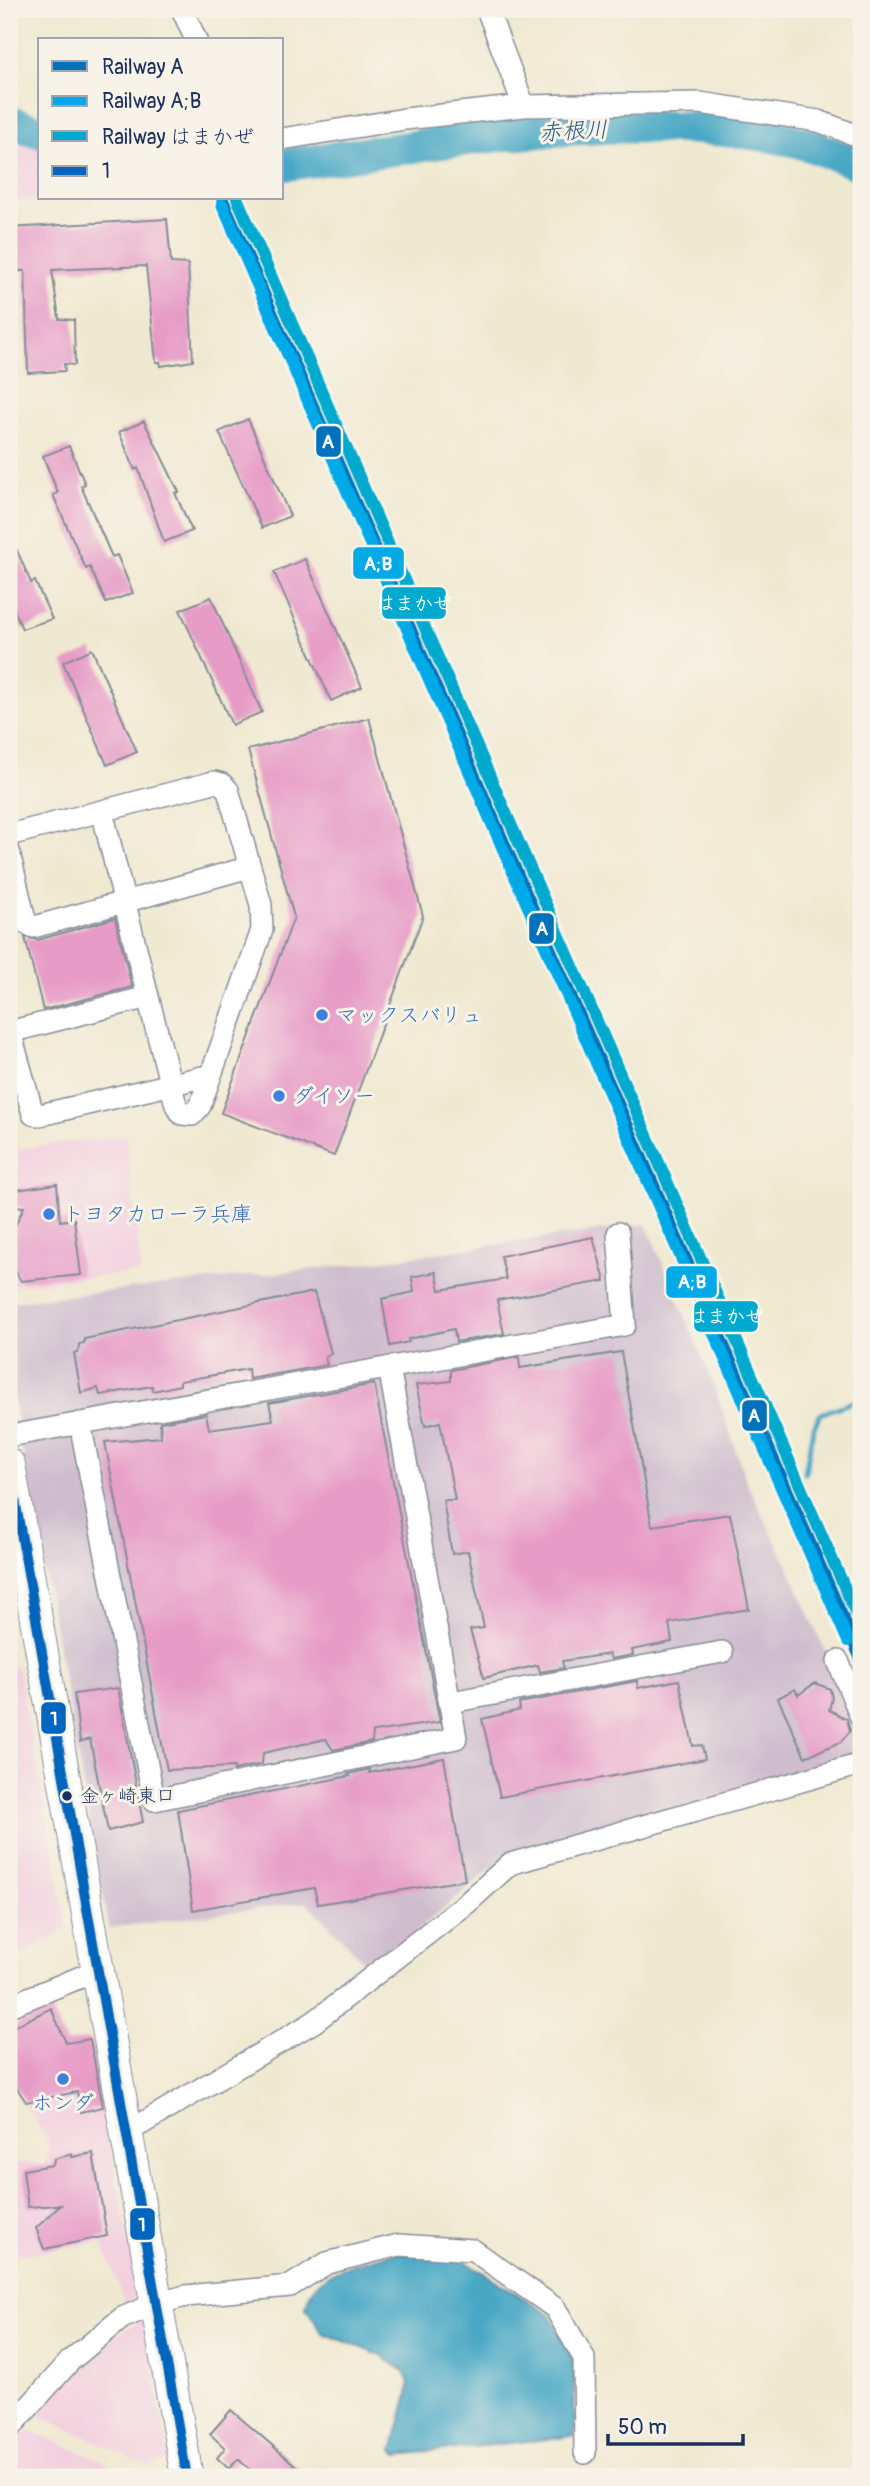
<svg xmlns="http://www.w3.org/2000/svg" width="870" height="2486" viewBox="0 0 870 2486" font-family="Pangolin,'Klee One',sans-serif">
  <rect width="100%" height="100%" fill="#f7f3e8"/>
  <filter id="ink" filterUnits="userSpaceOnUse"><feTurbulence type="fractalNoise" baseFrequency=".0143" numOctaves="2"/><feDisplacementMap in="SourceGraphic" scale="14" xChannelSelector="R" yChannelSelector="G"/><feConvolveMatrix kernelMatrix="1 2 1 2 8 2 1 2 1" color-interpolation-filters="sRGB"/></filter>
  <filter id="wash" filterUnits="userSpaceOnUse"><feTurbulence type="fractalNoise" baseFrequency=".00686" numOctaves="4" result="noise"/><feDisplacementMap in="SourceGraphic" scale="28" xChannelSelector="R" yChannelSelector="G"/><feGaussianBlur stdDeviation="1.57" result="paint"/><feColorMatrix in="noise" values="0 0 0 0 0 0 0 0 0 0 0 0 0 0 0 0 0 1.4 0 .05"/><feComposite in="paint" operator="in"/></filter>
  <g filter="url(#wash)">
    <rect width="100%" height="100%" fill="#f0e9d1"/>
    <path fill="#f3cfdf" d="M 9,134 L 40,144 L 40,198 L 45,198 L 9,201 Z
      M 126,1135 L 141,1272 L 9,1286 L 9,1150 Z
      M 18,1667 L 68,1929 L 9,1961 L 9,1669 Z
      M 89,2038 L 139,2294 L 125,2304 L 102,2242 L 21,2255 L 9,2243 L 9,2163 L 45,2164 L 48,2152 L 47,2140 L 9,2077 L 9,2064 L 21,2061 L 54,2044 Z
      M 144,2318 L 169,2460 L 147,2465 L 35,2414 L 85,2356 Z
      M 29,2430 L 140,2477 L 145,2477 L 9,2477 L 9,2444 Z"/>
    <path fill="#cfbdce" d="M 646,1224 L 712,1381 L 748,1486 L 788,1566 L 861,1733 L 861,1756 L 505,1857 L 371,1969 L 307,1902 L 109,1928 L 9,1374 L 9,1302 L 358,1264 Z"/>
    <path fill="#46a7c5" stroke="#306b92" stroke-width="2" d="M 395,2253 L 452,2253 L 550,2315 L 574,2359 L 575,2436 L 397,2455 L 393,2450 L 408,2394 L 409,2383 L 404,2371 L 380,2355 L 323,2333 L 306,2308 C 311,2268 364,2262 395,2253 Z"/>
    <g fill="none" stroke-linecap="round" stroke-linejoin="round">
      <path stroke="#46a7c5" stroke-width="5" d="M 805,1473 L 813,1429 L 820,1414 L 861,1399"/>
      <path stroke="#46a7c5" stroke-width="33" d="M 9,122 L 40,132
        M 282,165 C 449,143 623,107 791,140 C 814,145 838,157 861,165"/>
    </g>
    <g id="blocks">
      <path fill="#e79cc7" d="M 167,219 L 171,263 L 188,264 L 193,361 L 161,366 L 160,362 L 156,362 L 146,266 L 52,270 L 59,319 L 74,320 L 75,365 L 64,364 L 65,371 L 28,373 L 25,271 L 9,271 L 9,228 Z
        M 248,419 L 290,516 L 262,528 L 219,432 Z
        M 144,421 L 179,492 L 175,493 L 192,531 L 164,542 L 138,468 L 135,470 L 119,432 Z
        M 69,446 L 85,484 L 81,486 L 112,557 L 117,555 L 133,593 L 106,603 L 90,567 L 86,569 L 53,495 L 58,493 L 43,456 Z
        M 9,532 L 31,583 L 35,581 L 52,619 L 22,629 L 9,597 Z
        M 305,559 L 362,687 L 331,701 L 274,572 Z
        M 211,597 L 262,712 L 232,725 L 180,610 Z
        M 92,649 L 137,752 L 107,765 L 63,662 Z
        M 369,718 L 423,916 L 334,1156 L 221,1113 L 294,917 L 248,750 Z
        M 115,918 L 132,987 L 43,1010 L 25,937 L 38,940 Z
        M 57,1184 L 60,1221 L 74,1219 L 81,1275 L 21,1281 L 9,1261 L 9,1239 L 24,1207 L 9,1206 L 9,1191 Z
        M 593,1237 L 605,1281 L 497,1300 L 504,1334 L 456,1342 L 454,1329 L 408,1339 L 409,1342 L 390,1346 L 382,1299 L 414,1292 L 412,1277 L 436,1272 L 440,1290 L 506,1279 L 501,1256 Z
        M 314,1292 L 331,1353 L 325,1357 L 327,1365 L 249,1379 L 248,1369 L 180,1381 L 180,1385 L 153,1391 L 152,1386 L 100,1395 L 98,1388 L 81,1393 L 74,1353 L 78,1353 L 79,1344 L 84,1343 L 84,1339 Z
        M 621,1352 L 652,1526 L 730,1514 L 749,1609 L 669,1623 L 672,1642 L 632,1650 L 633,1655 L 611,1659 L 609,1654 L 562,1661 L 564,1668 L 540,1672 L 538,1665 L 484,1678 L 470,1630 L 484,1628 L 468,1551 L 452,1554 L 443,1500 L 455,1500 L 440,1422 L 425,1426 L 416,1385 L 451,1381 L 451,1370 L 519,1357 L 520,1368 Z
        M 374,1384 L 440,1722 L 373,1732 L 372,1742 L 333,1750 L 326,1739 L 263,1753 L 262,1764 L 234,1770 L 234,1767 L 167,1770 L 105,1442 L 161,1437 L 160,1422 L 206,1414 L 209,1429 L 273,1420 L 269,1403 Z
        M 679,1680 L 693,1746 L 702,1745 L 705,1759 L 500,1797 L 482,1719 L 520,1710 L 519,1703 L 637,1681 L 638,1688 Z
        M 815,1683 L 830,1689 L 832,1698 L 829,1710 L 847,1719 L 850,1731 L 841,1742 L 805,1757 L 778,1698 L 795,1689 L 798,1695 Z
        M 118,1688 L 143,1822 L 108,1831 L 90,1739 L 80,1742 L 74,1694 Z
        M 444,1758 L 465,1880 L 318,1904 L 314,1888 L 193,1910 L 178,1810 L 350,1776 L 348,1774 L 370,1769 L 369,1773 Z
        M 51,2008 L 66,2043 L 90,2039 L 103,2107 L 81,2112 L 77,2092 L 26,2102 L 9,2076 L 9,2029 Z
        M 93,2153 L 107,2236 L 44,2249 L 36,2228 L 61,2205 L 28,2207 L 23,2170 L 53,2165 L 54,2159 L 72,2154 L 72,2157 Z
        M 231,2410 L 309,2477 L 258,2477 L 238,2459 L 229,2469 L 217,2458 L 225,2448 L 210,2434 Z"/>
    </g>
  </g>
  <g filter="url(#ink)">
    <use href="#blocks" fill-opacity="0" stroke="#868c98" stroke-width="2"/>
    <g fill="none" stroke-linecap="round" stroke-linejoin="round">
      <defs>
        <path id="minor" d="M 182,9 L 196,40
          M 524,106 L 700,103 L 818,121 L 861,137
          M 282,139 L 405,119 L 524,106 L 487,9
          M 102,811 L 148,997
          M 9,835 L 214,782 L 222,784 L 228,790 L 261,905 L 262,930 L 200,1106 L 192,1115 L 182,1114 L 176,1105 L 148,997 L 9,1032
          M 9,852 L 24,916 L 27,924 L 34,927 L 250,867
          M 10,1031 L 33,1114 L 40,1115 L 211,1075
          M 80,1423 L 154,1800 L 456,1738 L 389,1367
          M 9,1436 L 625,1325 L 618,1233
          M 838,1661 L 861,1717
          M 451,1702 L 722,1652
          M 9,2006 L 96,1971
          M 126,2133 L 314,2022 L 467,1903 L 510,1864 L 861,1764
          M 9,2429 L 71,2360 L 122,2318 L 155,2304 L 186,2296 L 290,2286 L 327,2263 L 399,2245 L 473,2250 L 555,2308 L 584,2358 L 585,2453"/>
        <path id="highway" d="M 9,1465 L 187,2477"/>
      </defs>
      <use href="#minor" stroke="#868c98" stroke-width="24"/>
      <use href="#highway" stroke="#868c98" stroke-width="34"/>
      <use href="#minor" stroke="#fff" stroke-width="21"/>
      <use href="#highway" stroke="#fff" stroke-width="32"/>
      <defs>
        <path id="bus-1" d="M 9,1465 L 187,2477"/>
      </defs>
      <use href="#bus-1" stroke="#f7f3e8" stroke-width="16"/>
      <use href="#bus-1" stroke="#0065bd" stroke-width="10"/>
      <defs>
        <path id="rail-1" d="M 222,198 L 861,1659"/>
        <path id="rail-2" d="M 222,204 L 848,1641"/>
        <path id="rail-3" d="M 237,198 L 861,1625"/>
      </defs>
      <use href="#rail-1" stroke="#f7f3e8" stroke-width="18"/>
      <use href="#rail-2" stroke="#f7f3e8" stroke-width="18"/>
      <use href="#rail-3" stroke="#f7f3e8" stroke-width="18"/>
      <use href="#rail-1" stroke="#0072bc" stroke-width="12"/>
      <use href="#rail-2" stroke="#04a9e7" stroke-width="12"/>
      <use href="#rail-3" stroke="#00a9ce" stroke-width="12"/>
    </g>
  </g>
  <g fill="#3f7fe0" stroke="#f7f3e8" stroke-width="2.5">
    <circle cx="322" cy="1015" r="7"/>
    <circle cx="279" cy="1096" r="7"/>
    <circle cx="49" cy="1214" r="7"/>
    <circle cx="63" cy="2079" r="7"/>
  </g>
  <circle fill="#1b2f5e" stroke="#f7f3e8" stroke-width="2.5" cx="67" cy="1796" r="6"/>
  <g text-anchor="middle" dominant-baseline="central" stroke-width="6" stroke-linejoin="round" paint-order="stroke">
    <g font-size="19" fill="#1b2f5e" stroke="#f7f3e8" text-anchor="start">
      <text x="80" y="1796">金ヶ崎東口</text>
    </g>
    <g font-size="21" fill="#366cbe" stroke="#f7f3e8" text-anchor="start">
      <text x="336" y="1015">マックスバリュ</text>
      <text x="293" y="1096">ダイソー</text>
      <text x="63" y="1214">トヨタカローラ兵庫</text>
      <text x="63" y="2103" text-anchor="middle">ホンダ</text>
    </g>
    <g font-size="23" font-style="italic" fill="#2a5982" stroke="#f7f3e8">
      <text transform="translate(573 131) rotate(-3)">赤根川</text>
    </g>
  </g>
  <g stroke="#f7f3e8" stroke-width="2.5">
    <rect x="315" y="425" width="27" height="33" rx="7" fill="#0072bc"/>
    <rect x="352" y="546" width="53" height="34" rx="7" fill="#04a9e7"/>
    <rect x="381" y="586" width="66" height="34" rx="7" fill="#00a9ce"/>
    <rect x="528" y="912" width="27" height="33" rx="7" fill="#0072bc"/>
    <rect x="665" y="1265" width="53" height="34" rx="7" fill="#04a9e7"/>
    <rect x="693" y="1300" width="66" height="33" rx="7" fill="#00a9ce"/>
    <rect x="741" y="1399" width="27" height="33" rx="7" fill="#0072bc"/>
    <rect x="40" y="1701" width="27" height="34" rx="7" fill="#0065bd"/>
    <rect x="129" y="2207" width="27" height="34" rx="7" fill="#0065bd"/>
  </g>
  <g font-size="19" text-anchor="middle" font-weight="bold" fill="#fff">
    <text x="328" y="448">A</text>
    <text x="378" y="570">A;B</text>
    <text x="414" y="610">はまかぜ</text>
    <text x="542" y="935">A</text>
    <text x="692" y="1288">A;B</text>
    <text x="726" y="1323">はまかぜ</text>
    <text x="754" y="1422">A</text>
    <text x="54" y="1725">1</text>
    <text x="142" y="2231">1</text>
  </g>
  <rect width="870" height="2486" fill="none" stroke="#f7f3e8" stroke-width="35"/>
  <rect x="38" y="38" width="245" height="161" fill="#f7f3e8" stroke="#9fa5b1" stroke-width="2"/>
  <rect x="52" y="61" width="35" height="10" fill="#0072bc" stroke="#9fa5b1" stroke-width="2"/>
  <text x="102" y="74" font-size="21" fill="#1b2f5e">Railway A</text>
  <rect x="52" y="96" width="35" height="10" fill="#04a9e7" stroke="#9fa5b1" stroke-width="2"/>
  <text x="102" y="108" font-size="21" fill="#1b2f5e">Railway A;B</text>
  <rect x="52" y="131" width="35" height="10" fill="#00a9ce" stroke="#9fa5b1" stroke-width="2"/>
  <text x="102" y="144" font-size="21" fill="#1b2f5e">Railway はまかぜ</text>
  <rect x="52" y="166" width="35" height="10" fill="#0065bd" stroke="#9fa5b1" stroke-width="2"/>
  <text x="102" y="178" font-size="21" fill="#1b2f5e">1</text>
  <path d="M608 2434v10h135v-10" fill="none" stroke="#1b2f5e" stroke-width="3.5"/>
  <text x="618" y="2434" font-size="21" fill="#1b2f5e" stroke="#f7f3e8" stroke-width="5" paint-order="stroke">50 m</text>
</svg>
